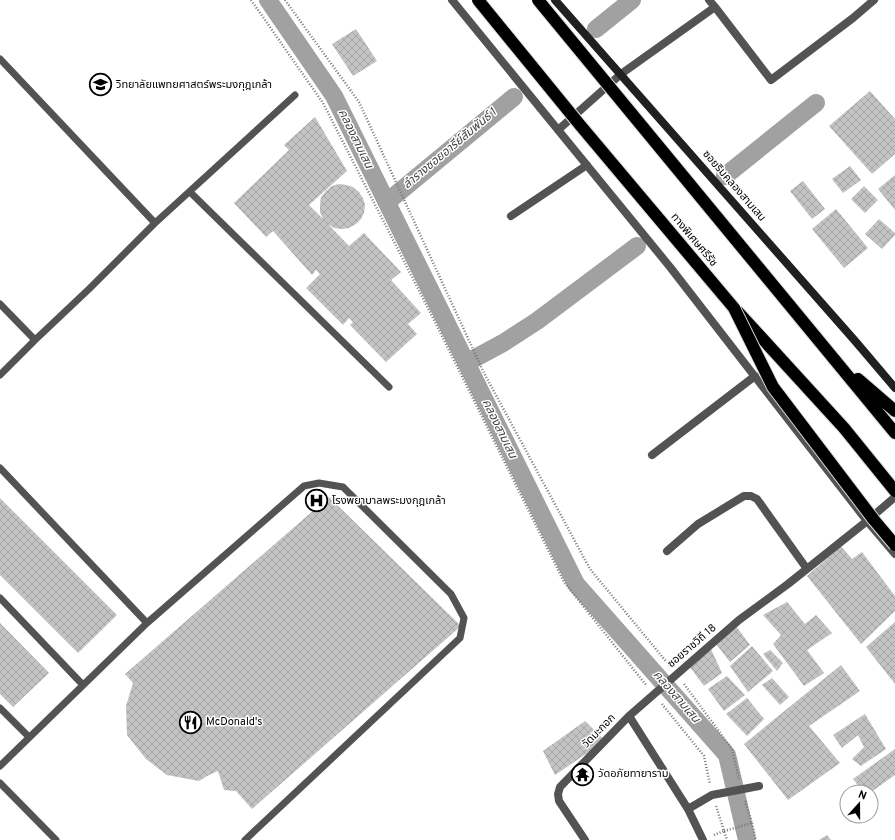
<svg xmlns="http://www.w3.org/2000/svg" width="895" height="840" viewBox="0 0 895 840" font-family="Overpass,'Noto Sans Thai',sans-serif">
  <defs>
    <pattern id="building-cross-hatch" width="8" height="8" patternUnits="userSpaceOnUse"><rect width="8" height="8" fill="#c3c3c3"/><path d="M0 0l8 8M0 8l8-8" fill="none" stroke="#a6a6a6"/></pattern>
  </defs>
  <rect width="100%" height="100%" fill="#fff"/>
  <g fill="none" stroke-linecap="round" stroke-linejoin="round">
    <path stroke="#a1a1a1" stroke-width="18" d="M 268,0 L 334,96 L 576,584 L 727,755 L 747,840
      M 596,29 L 632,0
      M 725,176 L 816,103
      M 387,202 L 514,97
      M 466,363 L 503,343 L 537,321 L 637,246"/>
  </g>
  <path fill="url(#building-cross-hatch)" d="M 356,29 L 377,61 L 353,76 L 332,44 Z
    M 870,91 L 895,119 L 895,154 L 872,174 L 829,126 Z
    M 315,117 L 347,171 L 309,205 L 323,219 L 320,212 L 320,204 L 321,197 L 326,191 L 332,186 L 339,184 L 346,185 L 353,187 L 359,192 L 363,198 L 365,205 L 364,213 L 361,219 L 356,224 L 349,228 L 342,229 L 334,228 L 328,224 L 349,246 L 364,233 L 401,272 L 391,280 L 421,313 L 408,324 L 417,334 L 386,362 L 350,325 L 353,322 L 349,318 L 343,325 L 306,288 L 320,274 L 316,270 L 312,275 L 273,231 L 266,237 L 234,203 L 289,150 L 284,145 Z
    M 850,166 L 861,180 L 843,193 L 832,179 Z
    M 895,175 L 895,210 L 878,189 Z
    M 803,181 L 825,209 L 812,219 L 790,191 Z
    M 864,186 L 878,200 L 865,213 L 851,199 Z
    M 836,209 L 868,248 L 844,268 L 812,229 Z
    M 879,219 L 895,233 L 895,235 L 882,249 L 865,234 Z
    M 329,497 L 461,626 L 252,809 L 236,791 L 224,790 L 218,771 L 209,775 L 199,781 L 167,775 L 146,759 L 127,735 L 126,706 L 133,683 L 125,674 Z
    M 0,498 L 117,615 L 78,653 L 0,575 Z
    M 841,546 L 852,559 L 862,552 L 895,596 L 895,611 L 861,644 L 807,576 Z
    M 787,602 L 805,624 L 816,615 L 832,633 L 807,650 L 824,673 L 804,686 L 773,644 L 781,635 L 763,615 Z
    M 895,622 L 895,684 L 866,647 Z
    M 0,623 L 49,673 L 13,707 L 0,694 Z
    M 736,626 L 750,645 L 730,662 L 716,644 Z
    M 752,646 L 773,671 L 748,692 L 730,666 Z
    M 710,647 L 722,673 L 704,686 L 689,666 Z
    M 770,650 L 783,663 L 777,671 L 763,654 Z
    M 841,665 L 860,691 L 809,726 L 840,763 L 788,800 L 744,744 Z
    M 727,676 L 745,695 L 724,711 L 708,689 Z
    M 772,678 L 789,697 L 780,705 L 762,685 Z
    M 747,698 L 764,719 L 747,736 L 726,714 Z
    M 865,714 L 886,749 L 861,766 L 852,759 L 864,747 L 858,735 L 842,748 L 833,735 Z
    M 585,721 L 605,741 L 555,775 L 543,751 Z
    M 895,749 L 895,775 L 871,792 L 863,792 L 853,779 Z
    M 827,835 L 831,840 L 819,840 Z"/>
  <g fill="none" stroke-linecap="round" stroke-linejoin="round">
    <defs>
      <path id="highway" d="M 738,312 L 844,428 L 895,491
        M 834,359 L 895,433
        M 858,379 L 895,411"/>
    </defs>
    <use href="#highway" stroke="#dbdbdb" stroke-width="14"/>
    <path stroke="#757575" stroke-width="2.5" stroke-dasharray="1 2" stroke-linecap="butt" d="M 251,0 L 323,103 L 433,318 L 564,582 L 646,685
      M 285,0 L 359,102 L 484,373 L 590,569 L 669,665
      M 684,684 L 732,749 L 739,779
      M 662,704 L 704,756 L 710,784
      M 745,801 L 752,823
      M 716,806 L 727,840
      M 752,823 L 756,840
      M 714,835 L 724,831"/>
    <path stroke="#535353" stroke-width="7" d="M 0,59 L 155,223
      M 190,192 L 389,387
      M 0,304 L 35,340
      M 0,375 L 35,340 L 89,289 L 155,223 L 295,95
      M 0,468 L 147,623
      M 0,598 L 83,685
      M 0,708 L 29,737
      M 0,766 L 147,623 L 304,486 L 319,483 L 343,487 L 451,594 L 464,618 L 460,638 L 245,840
      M 0,783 L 56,840"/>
    <path stroke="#535353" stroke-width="8" d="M 452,0 L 670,267 L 867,521 L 895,554
      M 709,0 L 715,7
      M 558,130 L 621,74 L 715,7 L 771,80 L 853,18 L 874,0
      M 511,216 L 587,165
      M 652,455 L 755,376
      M 667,551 L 698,524 L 744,496 L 751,496 L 757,499 L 807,569
      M 629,716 L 688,809 L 703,840
      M 688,809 L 712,795 L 759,786
      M 585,840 L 559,801 L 558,794 L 560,787 L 629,716 L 739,620 L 788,584 L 867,521 L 895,497"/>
    <path stroke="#202020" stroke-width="8" d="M 555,0 L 856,342 L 895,388"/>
    <use href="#highway" stroke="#000" stroke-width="12"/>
    <defs>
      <path id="highway-bridge" d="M 478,0 L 580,125 L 734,308 L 773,387 L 874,520 L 895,545
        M 538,0 L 834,359"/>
    </defs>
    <use href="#highway-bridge" stroke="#dbdbdb" stroke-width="14" stroke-linecap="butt"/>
    <path stroke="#757575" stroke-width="2.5" stroke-dasharray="1 2" stroke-linecap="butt" d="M 724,831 L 752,823"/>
    <use href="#highway-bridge" stroke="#000" stroke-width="12"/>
  </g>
  <defs>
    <symbol id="university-ring" viewBox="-11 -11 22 22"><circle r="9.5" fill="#fff" stroke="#000" stroke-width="1.5"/><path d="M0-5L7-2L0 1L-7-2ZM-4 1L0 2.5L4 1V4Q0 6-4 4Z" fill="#000"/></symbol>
    <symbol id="hospital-ring" viewBox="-11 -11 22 22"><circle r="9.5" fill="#fff" stroke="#000" stroke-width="1.5"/><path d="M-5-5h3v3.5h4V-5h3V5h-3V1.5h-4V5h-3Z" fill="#000"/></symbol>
    <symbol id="restaurant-ring" viewBox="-11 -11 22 22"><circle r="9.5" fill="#fff" stroke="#000" stroke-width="1.5"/><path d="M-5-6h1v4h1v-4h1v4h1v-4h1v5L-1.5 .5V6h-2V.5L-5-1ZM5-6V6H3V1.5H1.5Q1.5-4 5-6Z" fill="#000"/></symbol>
    <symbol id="temple-ring" viewBox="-11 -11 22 22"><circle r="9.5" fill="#fff" stroke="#000" stroke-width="1.5"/><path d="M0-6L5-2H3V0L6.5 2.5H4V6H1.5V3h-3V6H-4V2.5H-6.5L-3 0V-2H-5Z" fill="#000"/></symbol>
  </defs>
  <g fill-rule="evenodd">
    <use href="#university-ring" x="88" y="72" width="25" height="25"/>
    <use href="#hospital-ring" x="304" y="488" width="25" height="25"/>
    <use href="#restaurant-ring" x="178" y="710" width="25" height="25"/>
    <use href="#temple-ring" x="570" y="762" width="25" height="25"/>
  </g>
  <g text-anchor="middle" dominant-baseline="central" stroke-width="3" stroke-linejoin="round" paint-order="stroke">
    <g font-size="11" fill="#000" stroke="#fff" text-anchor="start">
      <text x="116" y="85">วิทยาลัยแพทยศาสตร์พระมงกุฎเกล้า</text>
      <text x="332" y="501">โรงพยาบาลพระมงกุฎเกล้า</text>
      <text x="206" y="722">McDonald's</text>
      <text x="598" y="774">วัดอภัยทายาราม</text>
    </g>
    <g font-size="11" fill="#000" stroke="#fff">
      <text transform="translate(734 186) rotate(49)">ซอยริมคลองสามเสน</text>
      <text transform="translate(694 240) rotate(50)">ทางพิเศษศรีรัช</text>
      <text transform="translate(692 646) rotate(-41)">ซอยราชวิถี 18</text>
      <text transform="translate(599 731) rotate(-46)">วัดมะกอก</text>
    </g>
    <g font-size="12" font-style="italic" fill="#424242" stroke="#fff">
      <text transform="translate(355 139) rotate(64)">คลองสามเสน</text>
      <text transform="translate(450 149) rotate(-40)">ลำรางซอยอารีย์สัมพันธ์ 1</text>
      <text transform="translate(499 429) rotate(64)">คลองสามเสน</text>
      <text transform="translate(676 697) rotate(49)">คลองสามเสน</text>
    </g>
  </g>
  <g transform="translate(859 804) rotate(21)"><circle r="19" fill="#ffffff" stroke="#999999"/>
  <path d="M0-3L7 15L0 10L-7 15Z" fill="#000000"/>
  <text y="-6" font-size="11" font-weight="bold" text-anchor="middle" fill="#000000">N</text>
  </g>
</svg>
